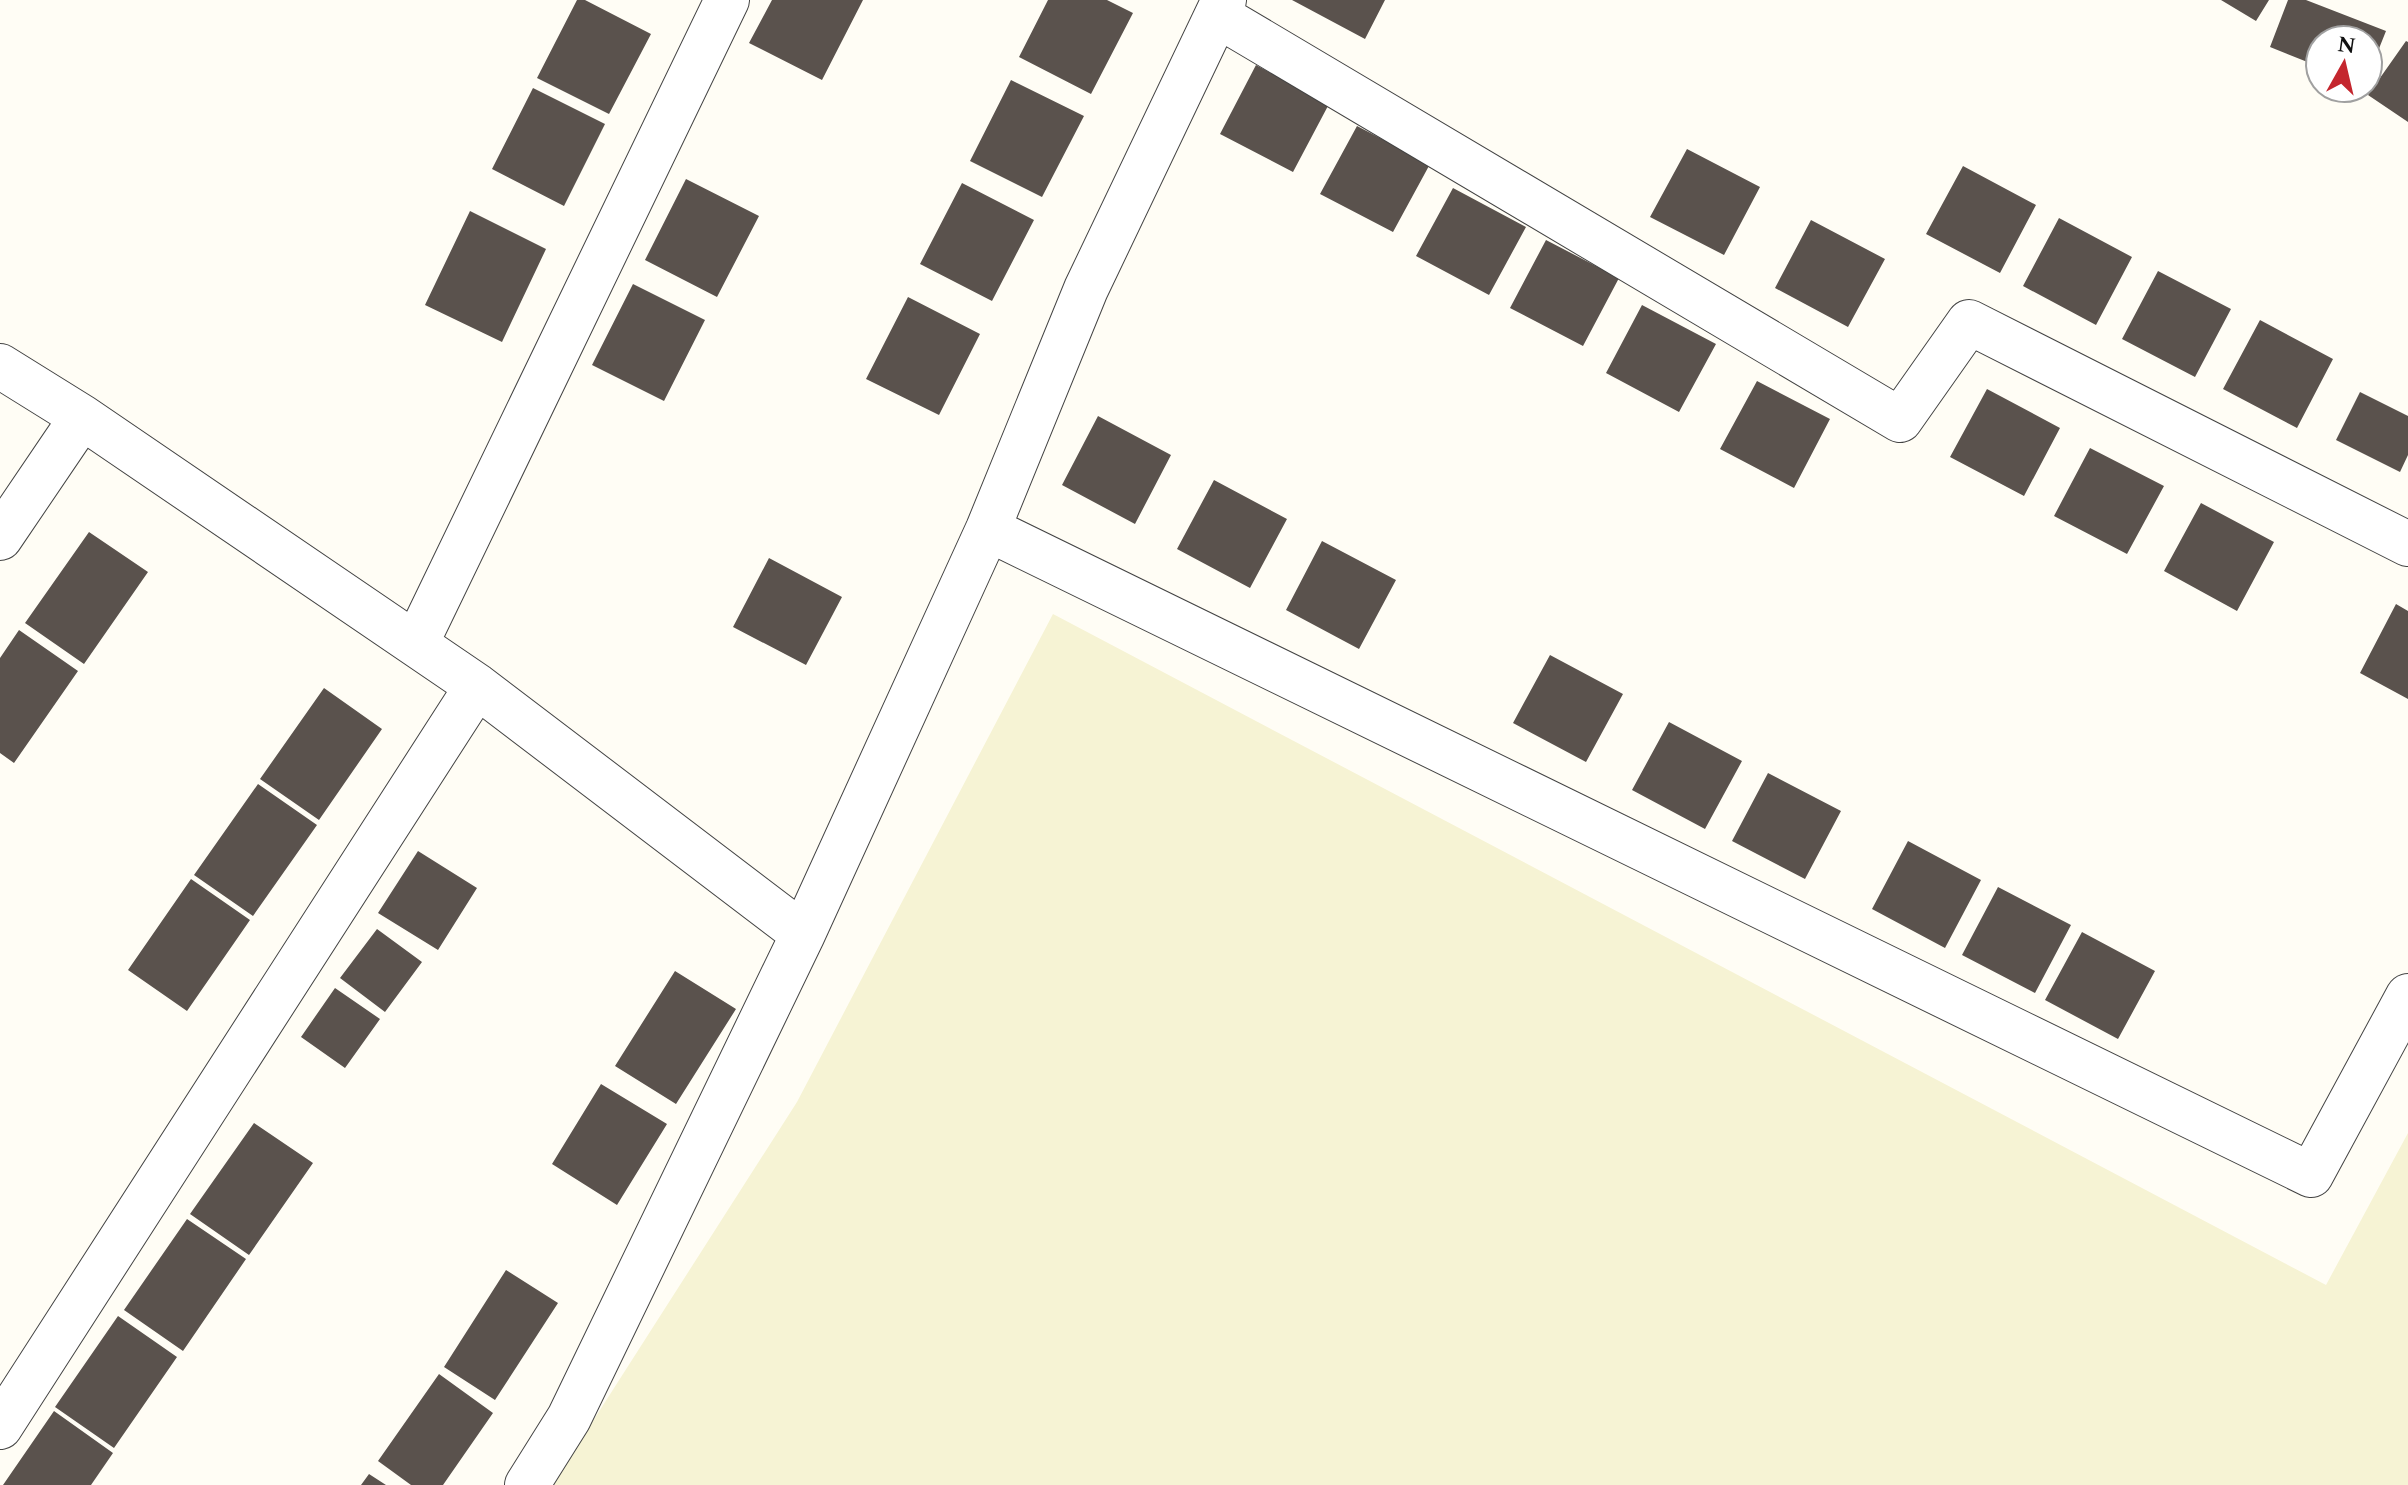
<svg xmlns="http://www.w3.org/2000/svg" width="2408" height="1485" viewBox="0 0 2408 1485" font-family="Spectral,serif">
  <rect width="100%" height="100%" fill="#fffdf5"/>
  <path fill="#f6f3d4" d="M 1053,614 L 2326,1285 L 2408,1133 L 2408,1485 L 552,1485 L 797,1102 Z"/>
  <path fill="#5a524d" d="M 577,0 L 585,0 L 651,34 L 609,114 L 537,78 Z
    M 772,0 L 863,0 L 822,80 L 749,43 Z
    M 1048,0 L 1107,0 L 1133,13 L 1091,94 L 1019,57 Z
    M 1292,0 L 1385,0 L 1365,39 Z
    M 2221,0 L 2269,0 L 2256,21 Z
    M 2288,0 L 2306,0 L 2386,31 L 2368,76 L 2368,40 L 2320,40 L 2320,67 L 2270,47 Z
    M 2406,41 L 2408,42 L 2408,122 L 2368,95 Z
    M 1256,65 L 1329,104 L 1293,172 L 1220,134 Z
    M 1011,80 L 1084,116 L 1042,197 L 970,161 Z
    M 533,88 L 605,124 L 564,206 L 492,169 Z
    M 1357,126 L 1430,164 L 1393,232 L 1320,194 Z
    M 1687,149 L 1760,187 L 1724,255 L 1650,217 Z
    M 1963,166 L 2036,205 L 2000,273 L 1926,234 Z
    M 686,179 L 759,216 L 717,297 L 645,260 Z
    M 962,183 L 1034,220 L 992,301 L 920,264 Z
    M 1453,188 L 1526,227 L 1489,295 L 1416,256 Z
    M 470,211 L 546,249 L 502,342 L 425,305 Z
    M 2059,218 L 2132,257 L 2096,325 L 2023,286 Z
    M 1811,220 L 1885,259 L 1848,327 L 1775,288 Z
    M 1546,240 L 1619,278 L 1583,346 L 1510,308 Z
    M 2158,271 L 2231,309 L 2195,377 L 2122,339 Z
    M 633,284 L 705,320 L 664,401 L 592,365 Z
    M 908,297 L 980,334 L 939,415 L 866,379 Z
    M 1642,305 L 1716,344 L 1679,412 L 1606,373 Z
    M 2260,320 L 2333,359 L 2297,428 L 2223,389 Z
    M 1757,381 L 1830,419 L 1794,488 L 1720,449 Z
    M 1987,389 L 2060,428 L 2024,496 L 1950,457 Z
    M 2360,392 L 2408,416 L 2408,455 L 2400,472 L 2336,440 Z
    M 1098,416 L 1171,455 L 1135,524 L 1062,485 Z
    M 2090,448 L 2164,486 L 2127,554 L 2054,516 Z
    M 1214,480 L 1287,519 L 1250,588 L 1177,549 Z
    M 2201,503 L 2274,542 L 2237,611 L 2164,571 Z
    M 89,532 L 148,572 L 84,664 L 25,623 Z
    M 1322,541 L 1396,580 L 1359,649 L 1286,610 Z
    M 769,558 L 842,597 L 806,665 L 733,627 Z
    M 2396,604 L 2408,611 L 2408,699 L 2360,673 Z
    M 19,630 L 78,671 L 14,763 L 0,753 L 0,658 Z
    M 1550,655 L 1623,694 L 1586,762 L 1513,723 Z
    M 324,688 L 382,729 L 319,820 L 260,779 Z
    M 1669,722 L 1742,761 L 1705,829 L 1632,790 Z
    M 1768,773 L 1841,811 L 1805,879 L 1732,841 Z
    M 258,784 L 317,825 L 253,916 L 194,875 Z
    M 1908,841 L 1981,880 L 1945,948 L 1872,909 Z
    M 418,851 L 477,888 L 438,950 L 378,913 Z
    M 191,879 L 250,920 L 187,1011 L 128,970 Z
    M 1998,887 L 2071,925 L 2035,993 L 1962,955 Z
    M 377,929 L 422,962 L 385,1012 L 340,978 Z
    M 2082,932 L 2155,971 L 2118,1039 L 2045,1000 Z
    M 675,971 L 736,1009 L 676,1104 L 615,1066 Z
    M 335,988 L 380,1019 L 345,1068 L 301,1037 Z
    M 601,1084 L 667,1124 L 617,1205 L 552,1164 Z
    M 254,1123 L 313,1163 L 249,1255 L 190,1214 Z
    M 187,1219 L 246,1259 L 183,1351 L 124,1310 Z
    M 506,1270 L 558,1303 L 495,1400 L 444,1367 Z
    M 118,1316 L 177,1357 L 114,1448 L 55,1407 Z
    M 439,1374 L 493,1413 L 443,1485 L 411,1485 L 378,1461 Z
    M 54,1411 L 113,1453 L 91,1485 L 3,1485 Z
    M 369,1474 L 386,1485 L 361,1485 Z"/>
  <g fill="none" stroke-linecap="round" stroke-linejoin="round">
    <defs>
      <path id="street" d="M 1217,15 L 1900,420 L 1969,322 L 2408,544
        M 0,366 L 82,417 L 477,686 L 803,934
        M 988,529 L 2311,1175 L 2408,996
        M 0,538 L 82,417
        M 416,644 L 727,0
        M 0,1427 L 477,686
        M 527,1485 L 569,1418 L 803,934 L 988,529 L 1086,289 L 1224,0"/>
    </defs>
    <use href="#street" stroke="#444" stroke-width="46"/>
    <use href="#street" stroke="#fff" stroke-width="44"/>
  </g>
  <g transform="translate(2344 64) rotate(8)"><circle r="38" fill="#ffffff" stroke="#a0a0a0" stroke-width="2"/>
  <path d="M0-6L14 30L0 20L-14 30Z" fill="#c4262e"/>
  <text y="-12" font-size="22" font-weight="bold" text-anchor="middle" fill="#111111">N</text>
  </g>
</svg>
